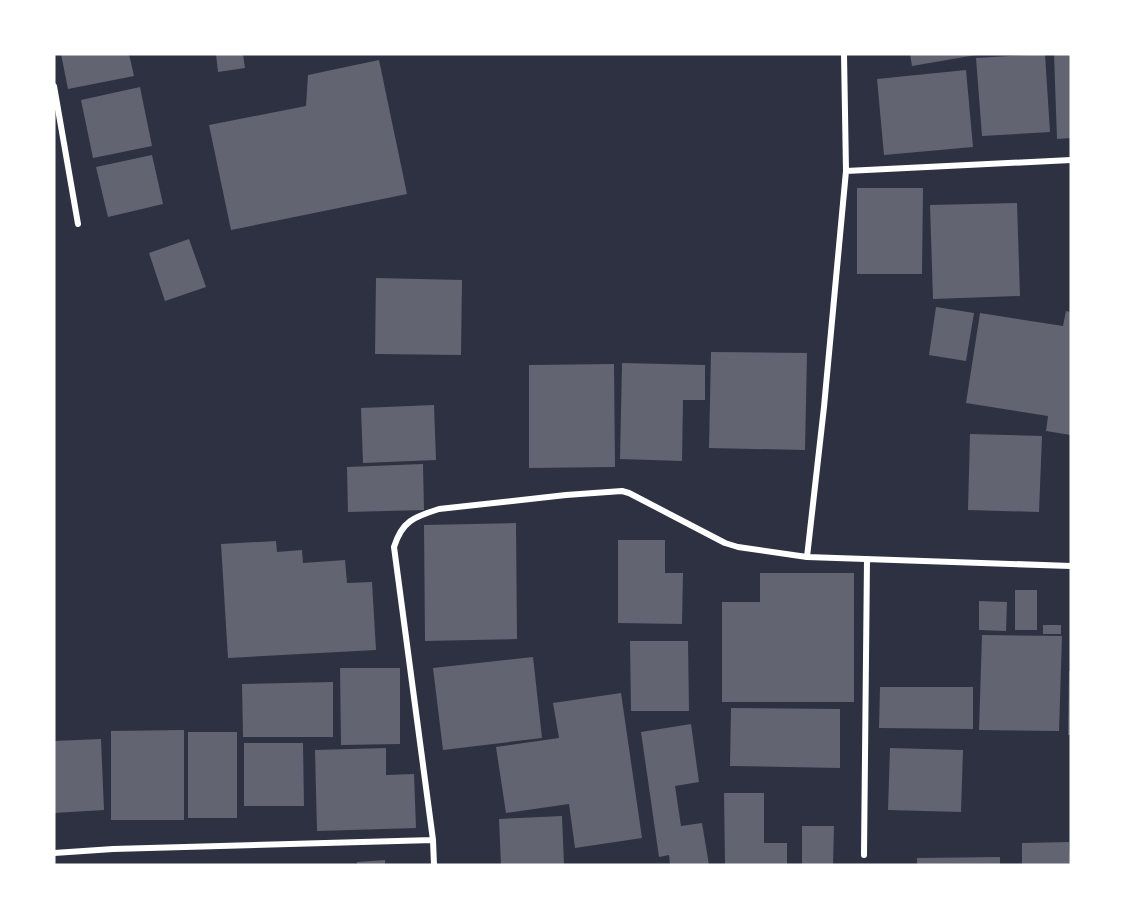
<svg xmlns="http://www.w3.org/2000/svg" width="1125" height="919" viewBox="0 0 1125 919" font-family="'Fira Sans',sans-serif">
  <rect width="100%" height="100%" fill="#2d3142"/>
  <path fill="#626471" d="M 61,54 L 129,54 L 134,76 L 68,89 Z
    M 216,54 L 243,54 L 245,68 L 218,72 Z
    M 910,54 L 976,54 L 976,55 L 912,66 Z
    M 1045,54 L 1050,132 L 982,136 L 976,58 Z
    M 1054,54 L 1071,54 L 1071,138 L 1057,139 Z
    M 379,60 L 407,194 L 231,230 L 209,125 L 306,106 L 308,75 Z
    M 966,70 L 973,147 L 884,155 L 877,79 Z
    M 140,87 L 152,146 L 93,158 L 81,100 Z
    M 152,155 L 163,204 L 108,217 L 96,167 Z
    M 857,188 L 923,188 L 922,274 L 857,274 Z
    M 1017,203 L 1020,296 L 933,299 L 930,205 Z
    M 189,239 L 206,287 L 165,301 L 149,253 Z
    M 376,278 L 462,280 L 461,355 L 375,354 Z
    M 936,307 L 974,313 L 966,361 L 929,355 Z
    M 1066,311 L 1071,312 L 1071,435 L 1046,431 L 1048,416 L 966,403 L 980,313 L 1063,326 Z
    M 711,352 L 807,353 L 805,450 L 709,448 Z
    M 622,363 L 705,365 L 705,400 L 683,400 L 682,461 L 620,459 Z
    M 614,364 L 615,467 L 529,468 L 529,365 Z
    M 434,405 L 436,460 L 363,463 L 361,408 Z
    M 970,434 L 1042,436 L 1039,512 L 968,510 Z
    M 423,464 L 424,510 L 348,512 L 347,467 Z
    M 516,523 L 517,639 L 425,641 L 424,525 Z
    M 618,540 L 665,540 L 665,573 L 683,573 L 682,624 L 618,623 Z
    M 276,541 L 277,552 L 302,550 L 303,563 L 345,560 L 347,583 L 372,582 L 376,650 L 228,658 L 221,544 Z
    M 760,573 L 854,573 L 854,702 L 722,702 L 722,602 L 760,602 Z
    M 1015,590 L 1037,590 L 1037,630 L 1015,630 Z
    M 979,601 L 1007,602 L 1006,631 L 979,630 Z
    M 1043,625 L 1061,625 L 1061,634 L 1043,634 Z
    M 982,635 L 1062,636 L 1059,731 L 979,730 Z
    M 630,641 L 688,641 L 689,711 L 631,711 Z
    M 533,657 L 542,738 L 443,750 L 433,668 Z
    M 340,668 L 400,668 L 400,744 L 341,745 Z
    M 1069,671 L 1071,671 L 1071,735 L 1068,735 Z
    M 333,682 L 333,737 L 243,737 L 242,684 Z
    M 880,687 L 973,687 L 973,729 L 879,728 Z
    M 621,693 L 642,838 L 575,848 L 569,804 L 506,813 L 496,747 L 559,738 L 553,703 Z
    M 731,708 L 840,709 L 840,768 L 730,766 Z
    M 691,724 L 699,782 L 675,786 L 681,826 L 702,823 L 709,865 L 670,865 L 669,855 L 659,857 L 641,732 Z
    M 184,730 L 184,820 L 111,820 L 111,731 Z
    M 188,732 L 237,732 L 237,818 L 188,818 Z
    M 101,739 L 104,810 L 54,813 L 54,741 Z
    M 244,743 L 303,743 L 304,806 L 244,806 Z
    M 386,748 L 386,775 L 414,774 L 416,828 L 317,831 L 315,750 Z
    M 890,748 L 963,750 L 961,812 L 888,810 Z
    M 724,793 L 764,793 L 764,843 L 787,843 L 787,865 L 725,865 Z
    M 562,816 L 564,865 L 501,865 L 499,819 Z
    M 802,826 L 834,826 L 833,865 L 802,865 Z
    M 1069,842 L 1070,865 L 1022,865 L 1022,843 Z
    M 1000,857 L 1000,865 L 917,865 L 917,858 Z
    M 385,860 L 385,865 L 357,865 L 357,862 Z"/>
  <g fill="none" stroke-linecap="round" stroke-linejoin="round">
    <path stroke="#fff" stroke-width="6" d="M 54,86 L 78,224
      M 846,171 L 1071,160
      M 807,557 L 824,407 L 846,171 L 844,54
      M 54,853 L 113,849 L 433,840
      M 864,855 L 867,559
      M 434,865 L 433,840 L 394,547 C 402,521 414,517 439,509 L 566,495 L 622,491 L 629,493 L 725,543 L 738,547 L 807,557 L 1071,566"/>
  </g>
  <rect width="1125" height="919" fill="none" stroke="#ffffff" stroke-width="111"/>
</svg>
